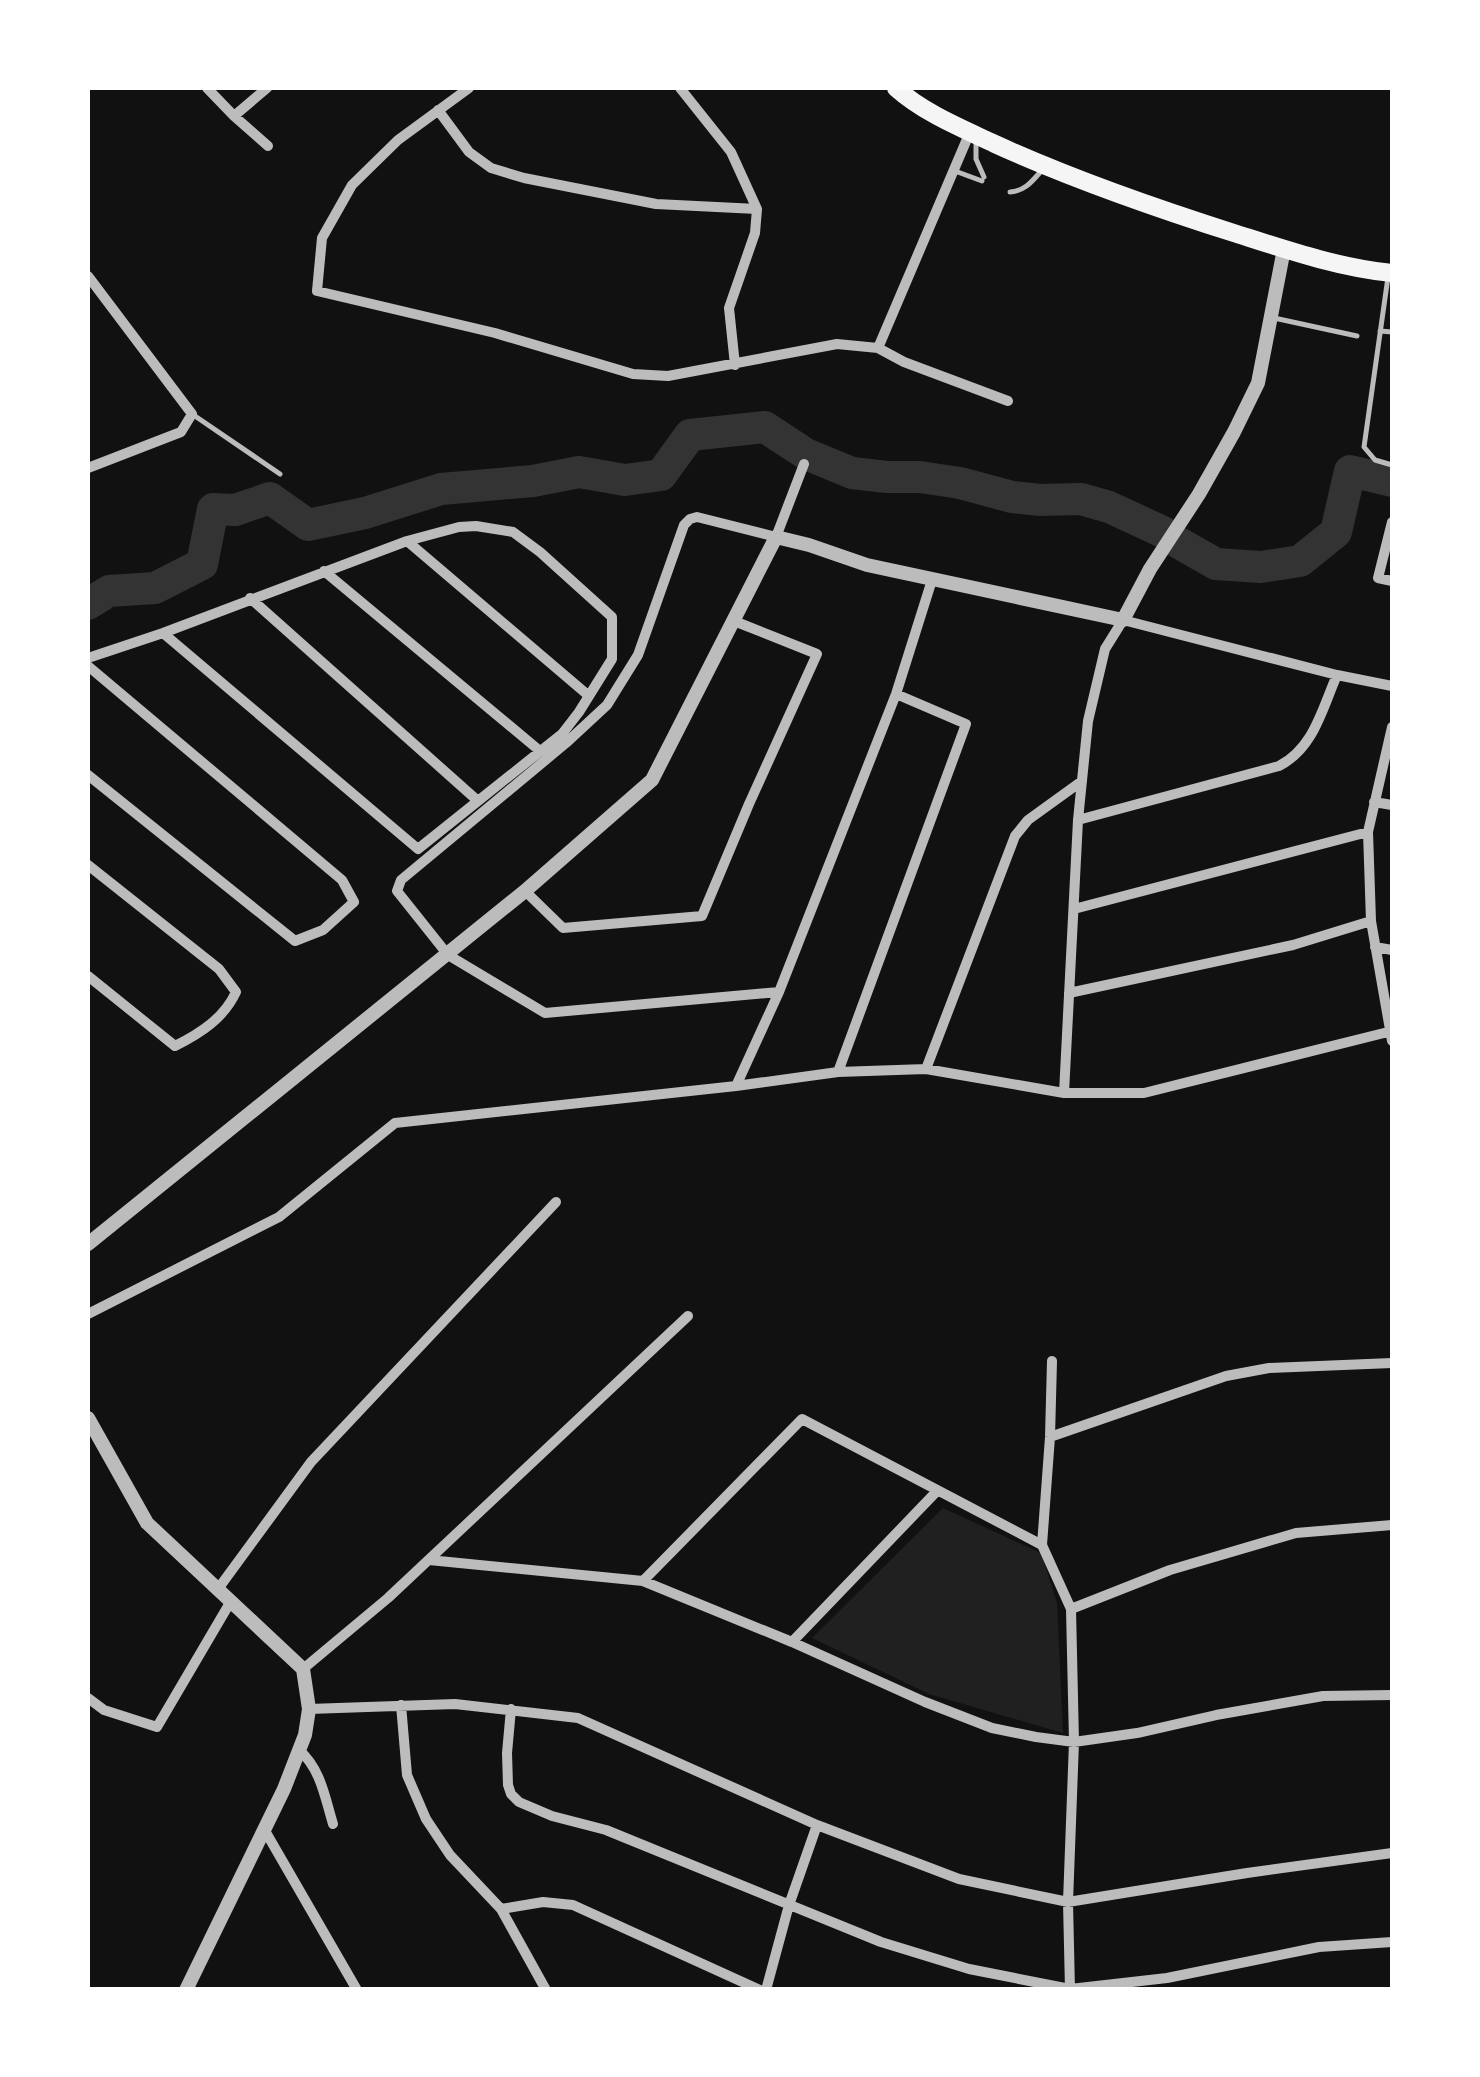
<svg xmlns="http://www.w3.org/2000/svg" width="1480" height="2077" viewBox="0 0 1480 2077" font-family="'Exo 2',sans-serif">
  <rect width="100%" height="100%" fill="#111"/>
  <path fill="#202020" d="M 943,1508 L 1041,1553 L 1057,1603 L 1063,1733 L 929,1694 L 812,1638 Z"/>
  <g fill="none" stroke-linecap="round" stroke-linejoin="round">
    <path stroke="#333" stroke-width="32" d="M 1179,543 L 1216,564 L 1261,567 L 1300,561 L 1336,532 L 1350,471 L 1392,481
      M 88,604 L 109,591 L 155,588 L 202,564 L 213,509 L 235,510 L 270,498 L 308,525 L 365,513 L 441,489 L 533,481 L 579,472 L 625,480 L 661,475 L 690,435 L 765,427 L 806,454 L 852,473 L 887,477 L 920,477 L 960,483 L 1012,497 L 1040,500 L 1081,499 L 1109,507 L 1163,532"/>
    <path stroke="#bcbcbc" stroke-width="5" d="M 976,142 L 976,159 L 984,177
      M 955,171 L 982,181
      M 1010,192 C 1026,191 1033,180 1043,169
      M 1388,277 L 1364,447 L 1375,460 L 1392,465
      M 1274,318 L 1357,336
      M 1380,331 L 1392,332
      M 192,414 L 280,474"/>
    <path stroke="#bcbcbc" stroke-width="10" d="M 207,88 L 234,116 L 268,146
      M 469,88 L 398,140 L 352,185 L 322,238 L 317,291 L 495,333 L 633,374 L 668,376 L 837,344 L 878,348 L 904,362 L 1008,401
      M 680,88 L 731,152 L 757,209 L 755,233 L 729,308 L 735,365
      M 438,110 L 469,152 L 491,168 L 524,178 L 656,204 L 757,209
      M 234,116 L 267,88
      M 88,276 L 192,414 L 181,432 L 88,468
      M 878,348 L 970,132
      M 1392,522 L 1378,578 L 1392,581
      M 407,541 L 589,696
      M 324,571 L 540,751
      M 163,633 L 418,849 L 478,801 L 250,598
      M 88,658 L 163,633 L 407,541 L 459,527 L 476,526 L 513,532 L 540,552 L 612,617 L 612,659 L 579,712 L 562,734 L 478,801
      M 88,666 L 342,880 L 354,902 L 323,930 L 295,941 L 88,775
      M 1392,727 L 1368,832 L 1371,921 L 1392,1041
      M 1374,802 L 1392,805
      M 1078,820 L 1279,766 C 1314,748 1322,709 1337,675
      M 88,865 L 219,969 L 236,992 C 224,1018 201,1033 175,1046 L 88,976
      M 525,891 L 563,928 L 702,916 L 749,804 L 817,654 L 734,621
      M 1074,909 L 1368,832
      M 1375,947 L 1392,950
      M 779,992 L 545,1013 L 448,955 L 397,891 L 401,880 L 566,743 L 607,705 L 638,655 L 684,525 L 690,519 L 697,517 L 776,537 L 804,464
      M 1069,993 L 1293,945 L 1371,921
      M 926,1069 L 1015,836 L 1028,820 L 1082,781
      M 838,1072 L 966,724 L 896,694
      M 736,1086 L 779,992 L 896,694 L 932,580
      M 1064,1093 L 1078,820 L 1088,721 L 1105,649 L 1123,620 L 1337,675 L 1392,686
      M 88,1314 L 279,1217 L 395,1123 L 736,1086 L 838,1072 L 926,1069 L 1064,1093 L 1144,1093 L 1392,1031
      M 1052,1361 L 1050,1437 L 1042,1545 L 1071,1609 L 1074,1742 L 1068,1902 L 1070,1990
      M 1050,1437 L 1226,1376 L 1269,1368 L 1392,1363
      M 429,1560 L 643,1581 L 792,1642 L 925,1702 L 992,1728 L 1036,1737 L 1074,1742 L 1137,1733 L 1216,1715 L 1323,1696 L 1392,1695
      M 643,1581 L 802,1419 L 1042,1545
      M 218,1589 L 311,1462 L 556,1202
      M 1071,1609 L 1170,1570 L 1296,1533 L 1392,1525
      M 792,1642 L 937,1491
      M 303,1669 L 388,1598 L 688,1316
      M 88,1698 L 104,1710 L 157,1727 L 231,1601
      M 401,1705 L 407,1775 L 426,1819 L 450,1855 L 501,1909 L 546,1990
      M 309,1709 L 455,1704 L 578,1718 L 817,1825 L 959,1879 L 1068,1902 L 1247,1873 L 1392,1853
      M 511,1709 L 507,1753 L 508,1785 L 511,1794 L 519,1802 L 552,1816 L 606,1830 L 881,1942 L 969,1969 L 1070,1989 L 1167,1978 L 1319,1947 L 1392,1942
      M 299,1750 C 321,1769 325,1798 333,1824
      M 264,1829 L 357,1990
      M 501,1909 L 543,1902 L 573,1905 L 760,1990
      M 766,1990 L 789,1905 L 817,1825"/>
    <path stroke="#bcbcbc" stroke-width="14" d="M 88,1244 L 525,891 L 652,780 L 776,537 L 809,545 L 867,565 L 1123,620 L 1150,569 L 1199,494 L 1234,432 L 1258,383 L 1284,249
      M 88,1418 L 147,1523 L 303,1669 L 309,1709 L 305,1735 L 284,1789 L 186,1990"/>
    <path stroke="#f5f5f5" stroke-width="18" d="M 896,88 C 924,113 961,128 995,144 C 1074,180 1155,208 1237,234 C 1287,250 1340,268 1392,273"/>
  </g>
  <rect width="1480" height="2077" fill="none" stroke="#ffffff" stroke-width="180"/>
</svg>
